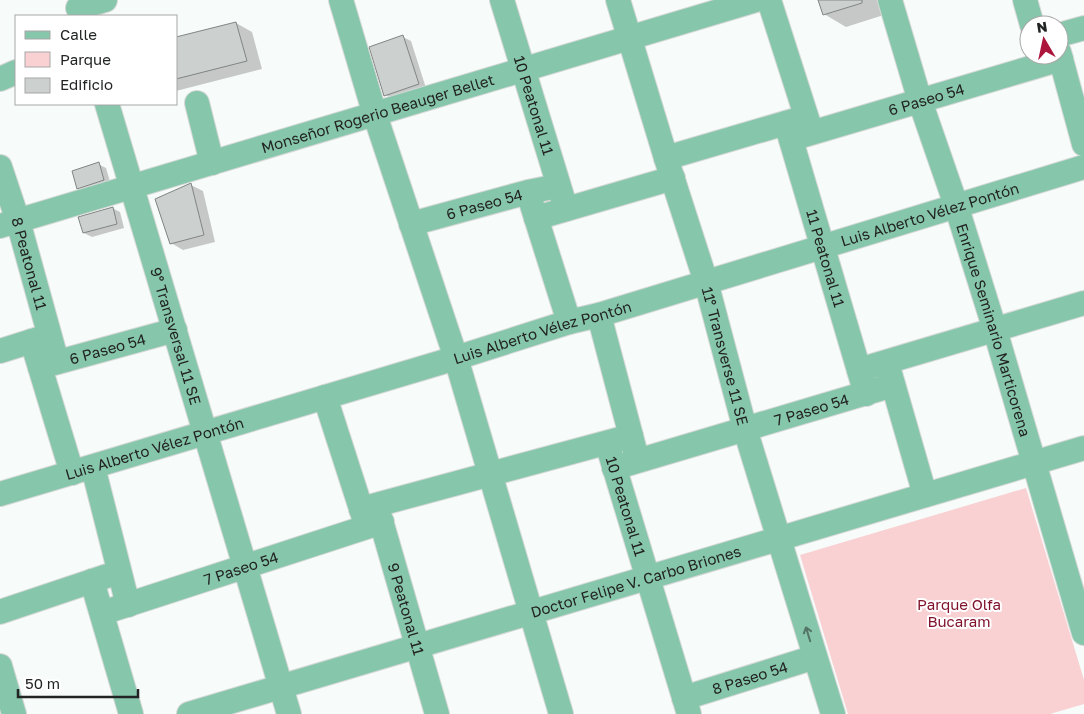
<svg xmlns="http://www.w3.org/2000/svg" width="1084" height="714" viewBox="0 0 1084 714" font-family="'Golos Text',sans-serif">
  <rect width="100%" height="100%" fill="#f7fbf9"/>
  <path fill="#f9d1d3" d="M 1026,488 L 1084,680 L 1084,704 L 1050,714 L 848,714 L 800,555 Z"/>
  <path fill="#0003" d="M 819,0 L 886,0 L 890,13 L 846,27 L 824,14 Z
    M 236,23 L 252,32 L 262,69 L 176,91 L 176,38 Z
    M 403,37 L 411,41 L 426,88 L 393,99 L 386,95 Z
    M 98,164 L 106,168 L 111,185 L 86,192 L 78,188 Z
    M 191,185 L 203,191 L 215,242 L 183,250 L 171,243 Z
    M 112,208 L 120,212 L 124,228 L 92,237 L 84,233 Z"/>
  <path fill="#ccd0ce" stroke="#818583" d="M 818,0 L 862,0 L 862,3 L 823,15 Z
    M 236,22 L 247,61 L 176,79 L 176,37 Z
    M 403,35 L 419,84 L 384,96 L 369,47 Z
    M 99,162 L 104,180 L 77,189 L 72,171 Z
    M 191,183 L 204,235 L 170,244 L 155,199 Z
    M 113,207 L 117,224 L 83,233 L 78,217 Z"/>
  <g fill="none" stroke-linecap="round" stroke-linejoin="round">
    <defs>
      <g id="minor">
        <path d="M 341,0 L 375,115 L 456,358 L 561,714"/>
        <path id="s1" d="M 502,0 L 566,209"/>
        <path id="s2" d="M 618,0 L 666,158 L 706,282 L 745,429 L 833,714"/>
        <path d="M 769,0 L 811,131"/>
        <path id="s3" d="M 890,0 L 920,101 L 956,205 L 995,330 L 1084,633"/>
        <path d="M 1025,0 L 1032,25"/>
        <path d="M 78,8 L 105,0"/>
        <path d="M 1059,35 L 1084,28"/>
        <path d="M 1059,52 L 1084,144"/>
        <path d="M 0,79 L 16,72"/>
        <path d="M 197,103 L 212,163"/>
        <path id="s4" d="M 107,104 L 289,714"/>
        <path id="s5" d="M 786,123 L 866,394"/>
        <path id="s6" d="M 791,139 L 1061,59"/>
        <path d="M 666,158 L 806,117"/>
        <path id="s7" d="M 0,167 L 18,221 L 57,362"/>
        <path d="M 532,205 L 569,322"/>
        <path d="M 536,218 L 673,178"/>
        <path id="s8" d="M 411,224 L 528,192 L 558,186"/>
        <path id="s9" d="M 0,226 L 756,0"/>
        <path d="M 599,315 L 635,451"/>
        <path d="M 32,341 L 72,473"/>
        <path d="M 0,351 L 48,336"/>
        <path id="s10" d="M 40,367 L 175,330"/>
        <path d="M 859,370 L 1084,303"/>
        <path d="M 889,370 L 925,495"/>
        <path d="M 325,397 L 366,524"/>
        <path id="s11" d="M 607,443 L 689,714"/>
        <path d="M 93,467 L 128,605"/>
        <path id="s12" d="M 614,468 L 893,385"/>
        <path id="s13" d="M 0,494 L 456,358 L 569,322 L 599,315 L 1084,167"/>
        <path id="s14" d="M 377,507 L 437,714"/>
        <path d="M 361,509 L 631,436"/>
        <path d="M 92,581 L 131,714"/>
        <path d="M 0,612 L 107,576"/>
        <path id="s15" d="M 102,613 L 382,522"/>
        <path d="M 0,666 L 14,714"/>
        <path id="s16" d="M 684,698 L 815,657"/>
        <path id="s17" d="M 189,714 L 1084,448"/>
      </g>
    </defs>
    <use href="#minor" stroke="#d5d8d7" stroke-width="26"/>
    <use href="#minor" stroke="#86c7ab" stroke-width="24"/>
  </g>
  <defs><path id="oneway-shaft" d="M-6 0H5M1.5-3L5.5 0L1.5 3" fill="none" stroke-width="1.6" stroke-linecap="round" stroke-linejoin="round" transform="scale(1.25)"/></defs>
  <use stroke="#547567" href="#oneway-shaft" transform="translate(808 634) rotate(-107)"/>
  <g text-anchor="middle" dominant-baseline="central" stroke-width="4" stroke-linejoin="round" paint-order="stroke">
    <g font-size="15" fill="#222323" stroke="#fff">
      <text stroke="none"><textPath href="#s6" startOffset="141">6 Paseo 54</textPath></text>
      <text stroke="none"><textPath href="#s1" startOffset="110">10 Peatonal 11</textPath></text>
      <text stroke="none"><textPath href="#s9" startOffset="394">Monseñor Rogerio Beauger Bellet</textPath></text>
      <text stroke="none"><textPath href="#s8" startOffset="76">6 Paseo 54</textPath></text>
      <text stroke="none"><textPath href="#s13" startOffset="971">Luis Alberto Vélez Pontón</textPath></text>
      <text stroke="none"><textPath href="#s5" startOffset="141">11 Peatonal 11</textPath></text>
      <text stroke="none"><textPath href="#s7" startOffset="101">8 Peatonal 11</textPath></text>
      <text stroke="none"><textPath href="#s3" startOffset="346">Enrique Seminario Marticorena</textPath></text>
      <text stroke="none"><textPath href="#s13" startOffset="566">Luis Alberto Vélez Pontón</textPath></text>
      <text stroke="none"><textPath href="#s4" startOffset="242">9° Transversal 11 SE</textPath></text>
      <text stroke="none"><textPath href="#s10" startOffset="70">6 Paseo 54</textPath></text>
      <text stroke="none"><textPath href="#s2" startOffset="372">11° Transverse 11 SE</textPath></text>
      <text stroke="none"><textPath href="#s12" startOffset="206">7 Paseo 54</textPath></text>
      <text stroke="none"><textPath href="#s13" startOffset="161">Luis Alberto Vélez Pontón</textPath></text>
      <text stroke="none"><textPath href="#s11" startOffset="66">10 Peatonal 11</textPath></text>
      <text stroke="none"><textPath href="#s15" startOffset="146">7 Paseo 54</textPath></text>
      <text stroke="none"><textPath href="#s17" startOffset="466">Doctor Felipe V. Carbo Briones</textPath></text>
      <text stroke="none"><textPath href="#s14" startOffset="106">9 Peatonal 11</textPath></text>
      <text stroke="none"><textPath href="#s16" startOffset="69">8 Paseo 54</textPath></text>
    </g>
    <g font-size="15" fill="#81142d" stroke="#fff">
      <text x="959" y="604">Parque Olfa<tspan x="959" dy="17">Bucaram</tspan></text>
    </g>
  </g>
  <rect x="15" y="15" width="162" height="90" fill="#ffffff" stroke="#a7a7a7"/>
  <rect x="25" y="31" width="25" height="8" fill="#86c7ab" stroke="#a7a7a7"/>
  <text x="60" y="40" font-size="15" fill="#222323">Calle</text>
  <rect x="25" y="52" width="25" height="15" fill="#f9d1d3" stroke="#a7a7a7"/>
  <text x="60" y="65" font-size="15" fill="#222323">Parque</text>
  <rect x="25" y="78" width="25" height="15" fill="#ccd0ce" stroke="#a7a7a7"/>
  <text x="60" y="90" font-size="15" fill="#222323">Edificio</text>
  <g transform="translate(1044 40) rotate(351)"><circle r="24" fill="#ffffff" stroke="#a7a7a7"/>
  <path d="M0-4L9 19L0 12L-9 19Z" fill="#ac163c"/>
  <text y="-8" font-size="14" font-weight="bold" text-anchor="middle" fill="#222323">N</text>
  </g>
  <path d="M18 689v8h120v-8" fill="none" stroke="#222323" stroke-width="2.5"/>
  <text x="25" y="689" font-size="15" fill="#222323" stroke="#ffffff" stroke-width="4" paint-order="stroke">50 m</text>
</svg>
